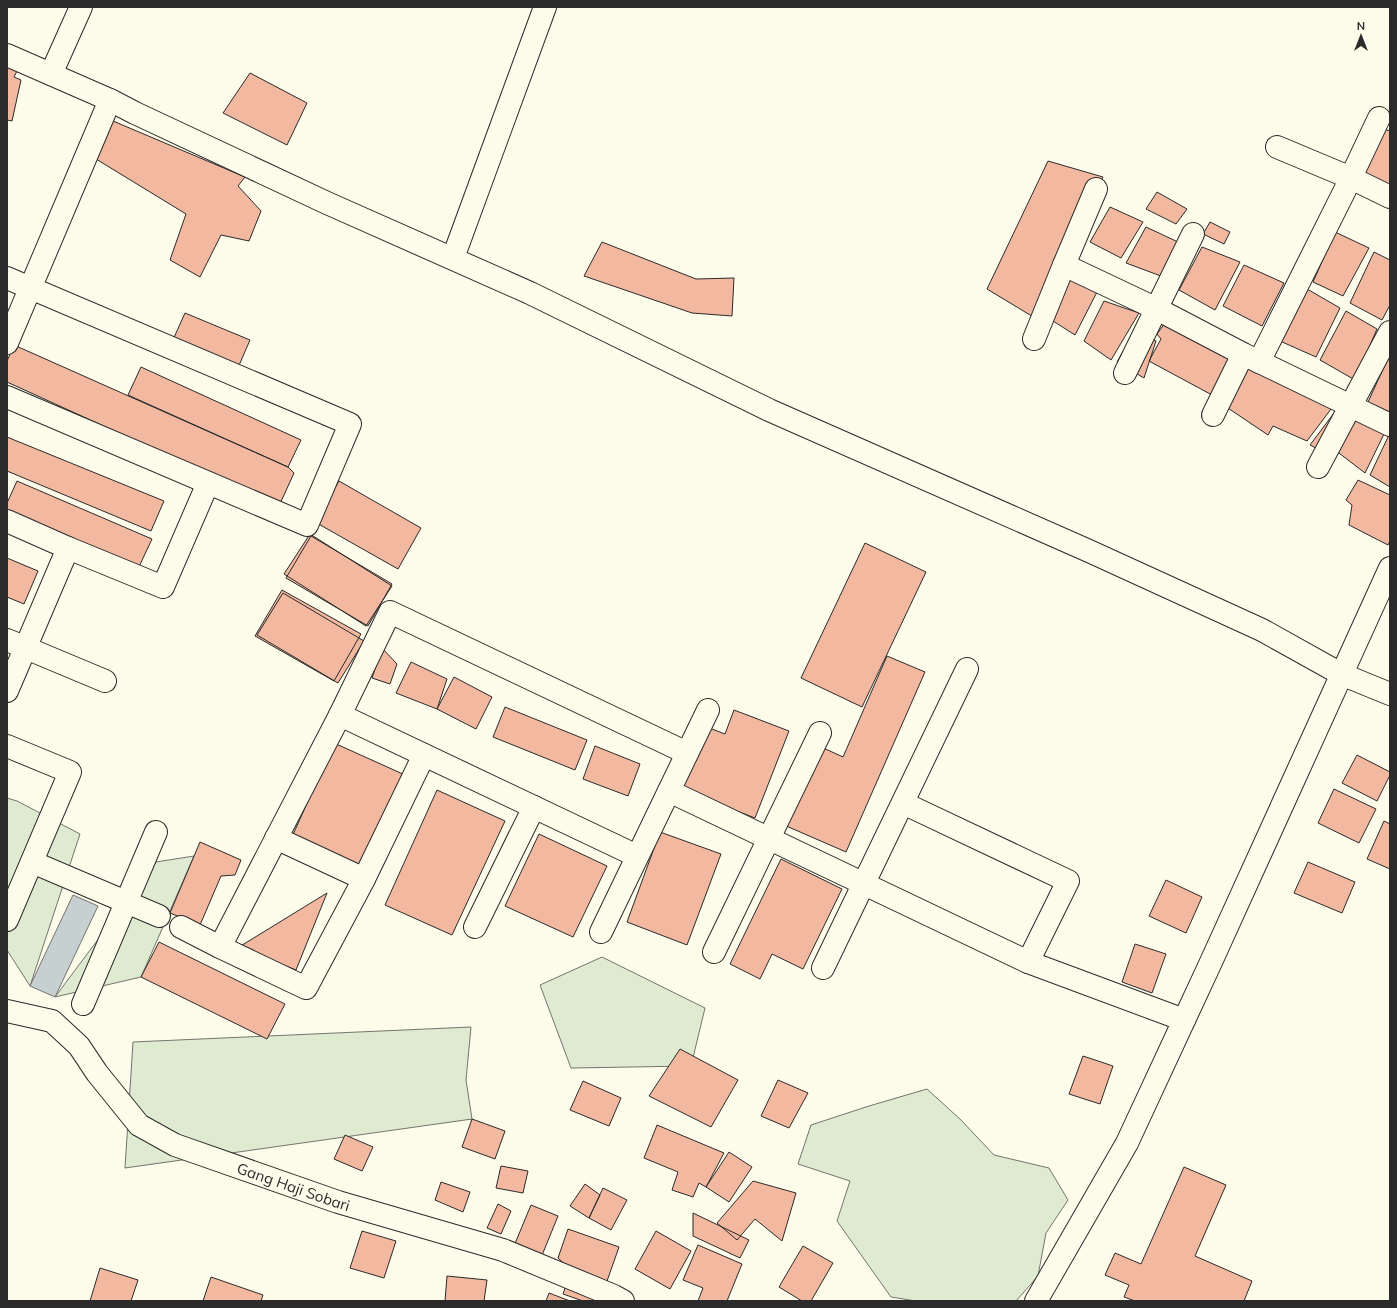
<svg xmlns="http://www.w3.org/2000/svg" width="1397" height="1308" viewBox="0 0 1397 1308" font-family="Mulish,sans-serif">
  <rect width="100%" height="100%" fill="#fdfbea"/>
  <path fill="#deebd1" stroke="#74746e" d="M 7,798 L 17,801 L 80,834 L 30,986 L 7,950 Z
    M 194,856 L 141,977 L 55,997 L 156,862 Z
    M 602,957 L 705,1008 L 691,1066 L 571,1068 L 540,985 Z
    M 471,1027 L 466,1080 L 472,1119 L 125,1168 L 133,1042 Z
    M 927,1089 L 961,1120 L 994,1155 L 1049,1168 L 1068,1200 L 1046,1233 L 1038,1276 L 1016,1301 L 916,1301 L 891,1297 L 837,1221 L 850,1181 L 798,1164 L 811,1125 L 869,1106 Z"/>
  <path fill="#c7d0d0" stroke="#74746e" d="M 73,895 L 98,906 L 55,997 L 30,986 Z"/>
  <path fill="#f2b8a0" stroke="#2b2b2b" d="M 7,62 L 19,67 L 14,77 L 21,80 L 12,121 L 7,120 Z
    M 250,73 L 307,103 L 287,145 L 223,113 Z
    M 113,121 L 245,177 L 238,186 L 261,211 L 249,241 L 221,235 L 200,277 L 170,260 L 186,214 L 96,159 Z
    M 1384,129 L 1390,131 L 1390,186 L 1364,175 Z
    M 1048,161 L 1103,177 L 1035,318 L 987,289 Z
    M 1157,192 L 1187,209 L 1176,224 L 1146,209 Z
    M 1110,207 L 1143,222 L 1121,258 L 1090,242 Z
    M 1210,222 L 1230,232 L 1224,244 L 1203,234 Z
    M 1146,227 L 1178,242 L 1161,276 L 1126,263 Z
    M 1335,232 L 1369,248 L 1343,296 L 1313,282 Z
    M 602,242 L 696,279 L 734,278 L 732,316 L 692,313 L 584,276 Z
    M 1202,247 L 1240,262 L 1215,310 L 1179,290 Z
    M 1374,252 L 1390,260 L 1390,305 L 1382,320 L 1350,303 Z
    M 1244,265 L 1284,283 L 1262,326 L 1223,306 Z
    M 1064,273 L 1097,292 L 1075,335 L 1042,314 Z
    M 1307,289 L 1340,308 L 1316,357 L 1280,341 Z
    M 1104,301 L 1139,313 L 1111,360 L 1084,341 Z
    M 1346,311 L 1377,329 L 1355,380 L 1320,360 Z
    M 185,313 L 250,340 L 237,370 L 172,342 Z
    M 1142,318 L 1149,338 L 1156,341 L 1144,378 L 1117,362 Z
    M 1165,323 L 1231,357 L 1212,395 L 1149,361 L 1161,339 L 1157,334 Z
    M 14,345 L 288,467 L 294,473 L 279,506 L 7,382 L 7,361 Z
    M 1390,354 L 1390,412 L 1368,402 Z
    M 1235,361 L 1334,405 L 1307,441 L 1273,426 L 1268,435 L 1216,400 Z
    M 141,367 L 301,440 L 288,467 L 128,395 Z
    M 1337,409 L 1385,432 L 1365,473 L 1335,450 L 1331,456 L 1310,445 Z
    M 1389,435 L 1390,436 L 1390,487 L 1370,475 Z
    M 7,437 L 164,501 L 151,531 L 7,471 Z
    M 1358,480 L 1390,495 L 1390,541 L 1388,545 L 1349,525 L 1352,505 L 1346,500 Z
    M 17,481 L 152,539 L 137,571 L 7,515 L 7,503 Z
    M 339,481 L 421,528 L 398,569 L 315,522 Z
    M 310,534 L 392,586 L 366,626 L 284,574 Z
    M 311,536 L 392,584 L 368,626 L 286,578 Z
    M 865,543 L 926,572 L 862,707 L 801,678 Z
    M 7,558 L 38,571 L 24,604 L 7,597 Z
    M 282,590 L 361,634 L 334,681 L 255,636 Z
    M 283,593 L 364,641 L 338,683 L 257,635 Z
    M 382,648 L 397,664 L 390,684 L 372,678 Z
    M 887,656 L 925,672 L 846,852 L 784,825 L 819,746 L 843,757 Z
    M 411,662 L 447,679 L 437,709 L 396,693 Z
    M 454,677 L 492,697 L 476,729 L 437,709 Z
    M 505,707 L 587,740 L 575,770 L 493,737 Z
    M 734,710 L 789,731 L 755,818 L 680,789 L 704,726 L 725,734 Z
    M 334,743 L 405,775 L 362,871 L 291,839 Z
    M 595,746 L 640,764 L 628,796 L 583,779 Z
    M 1357,755 L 1390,772 L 1390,775 L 1377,801 L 1342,783 Z
    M 1334,789 L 1376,809 L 1359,843 L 1318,823 Z
    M 437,790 L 505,821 L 452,935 L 385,905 Z
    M 1384,821 L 1390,824 L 1390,869 L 1367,859 Z
    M 660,832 L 721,854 L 687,945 L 627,922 Z
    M 539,834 L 607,866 L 573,937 L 505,906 Z
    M 200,842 L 241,860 L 235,875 L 221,876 L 200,925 L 170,913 Z
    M 781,859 L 842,889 L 803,969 L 772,954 L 760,979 L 730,964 Z
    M 1308,862 L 1355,882 L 1342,913 L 1294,893 Z
    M 1166,880 L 1202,897 L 1186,933 L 1149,916 Z
    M 327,893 L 296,970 L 239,947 Z
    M 159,942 L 285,1004 L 267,1039 L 141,977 Z
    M 1135,944 L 1166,954 L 1152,993 L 1122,982 Z
    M 680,1049 L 738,1080 L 711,1127 L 649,1096 Z
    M 1083,1056 L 1113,1066 L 1100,1104 L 1069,1094 Z
    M 778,1080 L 808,1093 L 789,1128 L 761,1116 Z
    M 583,1081 L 621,1098 L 609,1126 L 570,1110 Z
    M 472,1119 L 505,1131 L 495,1159 L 462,1147 Z
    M 657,1125 L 724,1153 L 706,1187 L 699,1183 L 693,1197 L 672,1190 L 678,1172 L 644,1158 Z
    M 345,1135 L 373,1147 L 362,1171 L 334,1159 Z
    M 729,1152 L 752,1167 L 729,1202 L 706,1187 Z
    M 501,1166 L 528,1171 L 523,1193 L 496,1188 Z
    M 1184,1167 L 1226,1185 L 1195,1256 L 1252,1281 L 1244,1301 L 1135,1301 L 1124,1297 L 1129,1285 L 1105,1275 L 1115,1253 L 1141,1264 Z
    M 753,1181 L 796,1193 L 782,1241 L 755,1219 L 737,1240 L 717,1223 Z
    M 441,1182 L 470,1192 L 463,1212 L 435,1200 Z
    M 585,1184 L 600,1195 L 589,1218 L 570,1206 Z
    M 603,1188 L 627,1200 L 611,1230 L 589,1218 Z
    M 498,1204 L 511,1211 L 501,1234 L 487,1228 Z
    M 531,1205 L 558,1216 L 536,1270 L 509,1258 Z
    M 693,1213 L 749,1240 L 740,1258 L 693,1236 Z
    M 568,1229 L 619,1247 L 600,1301 L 583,1301 L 563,1294 L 571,1270 L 558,1258 Z
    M 362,1231 L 396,1241 L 384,1278 L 350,1268 Z
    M 656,1231 L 691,1251 L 670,1289 L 635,1269 Z
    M 698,1245 L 742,1264 L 727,1301 L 698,1301 L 703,1288 L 683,1280 Z
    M 803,1246 L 833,1263 L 811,1301 L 802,1301 L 779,1287 Z
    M 100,1268 L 138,1280 L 131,1301 L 90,1301 Z
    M 447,1276 L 487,1280 L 484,1301 L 445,1301 Z
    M 211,1277 L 263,1295 L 261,1301 L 203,1301 Z
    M 549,1293 L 570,1301 L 546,1301 Z"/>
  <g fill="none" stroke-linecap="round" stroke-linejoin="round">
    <defs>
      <g id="minor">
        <path d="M 7,55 L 110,100 L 135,113 L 327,203 L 530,293 L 769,410 L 1089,551 L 1262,630 L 1341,674 L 1390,694"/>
        <path d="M 51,74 L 81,7"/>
        <path d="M 1277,147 L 1351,178 L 1390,197"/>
        <path d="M 1096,189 L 1064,265 L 1157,309 L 1243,354 L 1390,425"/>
        <path d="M 453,258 L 545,7"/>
        <path d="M 7,278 L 350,424 L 307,525 L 7,397"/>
        <path d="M 1034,339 L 1064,265"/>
        <path d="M 7,343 L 110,100"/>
        <path d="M 1259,362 L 1345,190 L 1379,118"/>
        <path d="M 1125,373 L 1193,234"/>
        <path d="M 1213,415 L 1243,354"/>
        <path d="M 1318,467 L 1390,332"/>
        <path d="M 7,521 L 68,548 L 7,691"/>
        <path d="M 68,548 L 163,587 L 208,483"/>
        <path d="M 7,640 L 105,681"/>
        <path d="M 340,715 L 637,856"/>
        <path d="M 7,746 L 70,772 L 7,920"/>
        <path d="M 669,791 L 1028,962 L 1184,1020"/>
        <path d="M 903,803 L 1068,881 L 1028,962"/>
        <path d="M 276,838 L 364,879"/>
        <path d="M 32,862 L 159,916"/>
        <path d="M 181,927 L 220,947 L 306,988 L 364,879 L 424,755"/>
        <path d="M 475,927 L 534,807"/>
        <path d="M 601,932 L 708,710"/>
        <path d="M 220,947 L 340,715 L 390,612 L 687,753"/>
        <path d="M 714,952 L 820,733"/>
        <path d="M 823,968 L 967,669"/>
        <path d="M 83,1004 L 156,832"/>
        <path id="s1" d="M 7,1011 L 52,1021 L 79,1046 L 97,1073 L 139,1125 L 175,1145 L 338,1202 L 503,1250 L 614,1296 L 623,1301"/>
        <path d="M 1036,1301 L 1127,1143 L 1211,962 L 1390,568"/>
      </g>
    </defs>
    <use href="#minor" stroke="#2b2b2b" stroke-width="24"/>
    <use href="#minor" stroke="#fdfbea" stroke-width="22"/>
  </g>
  <g text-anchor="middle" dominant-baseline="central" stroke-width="3" stroke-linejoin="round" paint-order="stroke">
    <g font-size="15" fill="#2b2b2b" stroke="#fdfbea">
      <text stroke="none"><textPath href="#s1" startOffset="349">Gang Haji Sobari</textPath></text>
    </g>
  </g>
  <rect width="1397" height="1308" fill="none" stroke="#2b2b2b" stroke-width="16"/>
  <g transform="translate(1361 36)" stroke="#fdfbea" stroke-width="3" paint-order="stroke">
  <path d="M0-3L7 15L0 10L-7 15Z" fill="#2b2b2b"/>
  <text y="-6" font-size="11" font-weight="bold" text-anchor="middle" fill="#2b2b2b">N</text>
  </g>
</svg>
